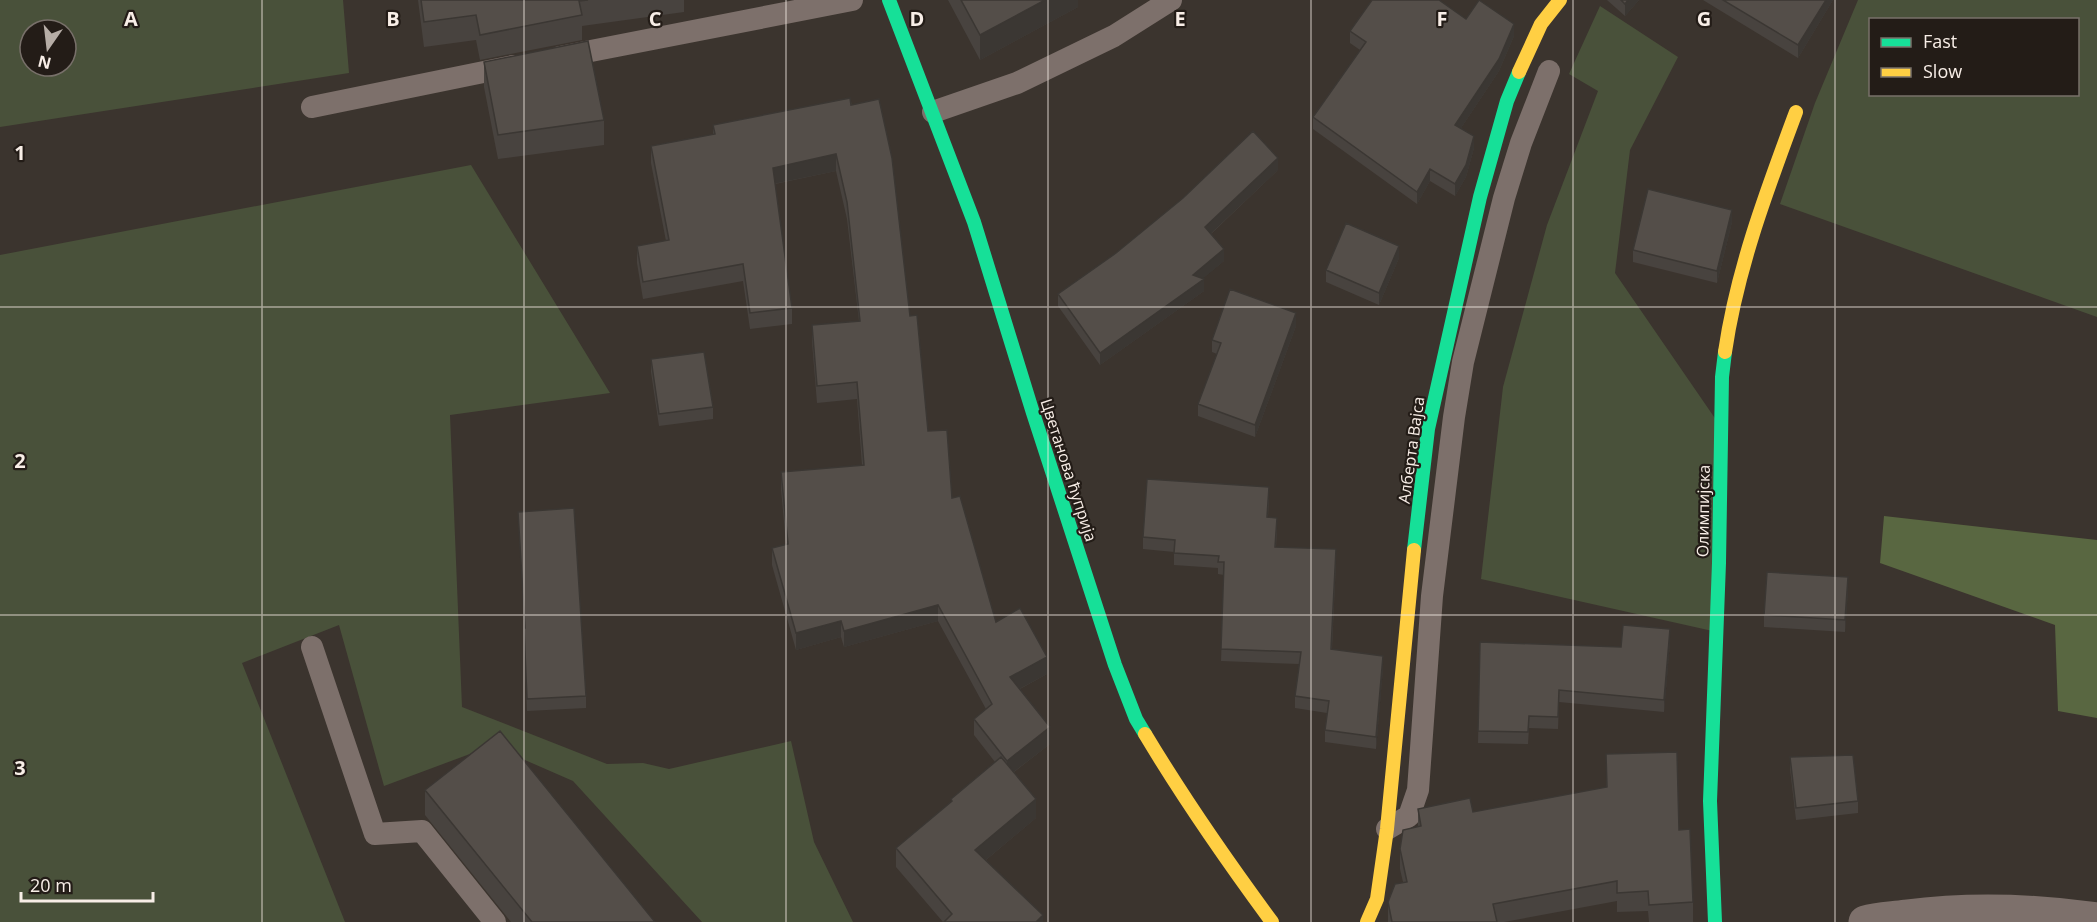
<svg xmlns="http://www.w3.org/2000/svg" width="2097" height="922" viewBox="0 0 2097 922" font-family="'Open Sans',sans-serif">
  <rect width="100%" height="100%" fill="#3b342e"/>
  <path fill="#49513a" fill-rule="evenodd" d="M 0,0 L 343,0 L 349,73 L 0,127 ZM 30,30 L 66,30 L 66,66 L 30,66 Z
    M 1858,0 L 2097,0 L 2097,317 L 1780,204 L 1815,103 ZM 1870,20 L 2078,20 L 2078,94 L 1870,94 Z
    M 1600,6 L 1678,57 L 1630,150 L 1615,273 L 1721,427 L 1717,632 L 1481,579 L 1503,387 L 1547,225 L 1598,91 L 1569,74 Z
    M 471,165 L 610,393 L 450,415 L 462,707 L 607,764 L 643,763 L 669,769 L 791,741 L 814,842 L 853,922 L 702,922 L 573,781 L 518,757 L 494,745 L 384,786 L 339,625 L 242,663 L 345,922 L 0,922 L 0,255 Z"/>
  <path fill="#596741" d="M 1884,516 L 2097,540 L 2097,718 L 2058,711 L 2055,625 L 1880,563 Z"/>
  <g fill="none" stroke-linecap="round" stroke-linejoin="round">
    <path stroke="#7d706b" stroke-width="22" d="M 560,57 L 852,0
      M 312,107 L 513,66
      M 933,112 L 1017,83 L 1114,36 L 1171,0
      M 312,647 L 375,834 L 422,831 L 495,922
      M 1387,829 L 1409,816 L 1418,790 L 1432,596 L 1454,417 L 1463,362 L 1504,198 L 1521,143 L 1549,71"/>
    <path stroke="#7d706b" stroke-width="33" d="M 1865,922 C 1878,918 1893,918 1906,916 C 1970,908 2034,910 2097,919"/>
    <path stroke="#16e098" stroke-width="14" d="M 889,0 L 974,222 L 1033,413 L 1115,665 L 1136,719 L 1145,734
      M 1414,550 L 1428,429 L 1480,197 L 1507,101 L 1519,72
      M 1715,922 L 1710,801 L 1719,563 L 1722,377 L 1725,352"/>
    <path stroke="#ffcf43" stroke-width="14" d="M 1519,72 L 1541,24 L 1560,0
      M 1725,352 C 1737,269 1767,190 1796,112
      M 1145,734 C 1184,799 1227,861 1272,922
      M 1367,922 L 1377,899 L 1387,829 L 1414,550"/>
  </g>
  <path fill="#48433f" d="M 418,0 L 684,0 L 684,12 L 582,26 L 582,40 L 480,60 L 476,40 L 424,47 Z
    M 948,0 L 1078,0 L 1078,7 L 980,60 Z
    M 1607,0 L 1639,0 L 1625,16 Z
    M 1703,0 L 1833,0 L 1798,58 Z
    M 1466,19 L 1514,36 L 1499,71 L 1461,128 L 1474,148 L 1466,177 L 1455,196 L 1430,181 L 1417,204 L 1313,129 L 1313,117 L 1360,50 L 1350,43 L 1350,31 Z
    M 484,62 L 604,120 L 604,145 L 498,159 L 484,87 Z
    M 850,98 L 910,316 L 928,431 L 996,622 L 1047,674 L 1020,689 L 1050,744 L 1014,772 L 1036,818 L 986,860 L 1043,922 L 943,922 L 896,867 L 896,848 L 951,803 L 951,799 L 995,762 L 974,735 L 974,719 L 986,709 L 938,621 L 844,647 L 841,637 L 796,650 L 772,565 L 772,548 L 786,544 L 781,489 L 781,472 L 862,465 L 857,399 L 817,403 L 812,342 L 812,325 L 859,321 L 847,219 L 836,171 L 775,184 L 792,308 L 792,324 L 750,329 L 743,281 L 643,299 L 637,263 L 637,246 L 666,241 L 651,163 L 651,146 L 713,135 L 713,125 Z
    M 1278,170 L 1211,234 L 1224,261 L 1203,278 L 1204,291 L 1100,365 L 1058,306 L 1058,294 Z
    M 1732,222 L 1717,283 L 1633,262 L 1633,250 Z
    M 1399,258 L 1379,305 L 1326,282 L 1326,270 Z
    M 1296,326 L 1255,437 L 1198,416 L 1198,404 L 1217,354 L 1212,352 L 1212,340 Z
    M 651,359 L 713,407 L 713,419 L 659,426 L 651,372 Z
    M 1269,499 L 1268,517 L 1277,530 L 1276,547 L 1336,561 L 1332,649 L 1383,668 L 1376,749 L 1325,742 L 1325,730 L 1327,713 L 1295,708 L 1295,696 L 1299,664 L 1221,661 L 1224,575 L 1218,574 L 1218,568 L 1174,565 L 1174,552 L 1143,549 L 1143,537 Z
    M 518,512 L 586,696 L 586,708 L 527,711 L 524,640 L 524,628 L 525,628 Z
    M 1848,590 L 1845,632 L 1764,627 L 1764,615 Z
    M 1480,642 L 1621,647 L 1670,642 L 1664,712 L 1559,702 L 1558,729 L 1529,728 L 1528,744 L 1478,743 Z
    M 1606,754 L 1679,830 L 1693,902 L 1693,922 L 1649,922 L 1648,911 L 1617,912 L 1617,901 L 1504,922 L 1388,922 L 1388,902 L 1403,882 L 1400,869 L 1400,849 L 1418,827 L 1418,809 L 1473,812 L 1606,787 Z
    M 1790,757 L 1858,801 L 1858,813 L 1796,820 L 1790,769 Z
    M 425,790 L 655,922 L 511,922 L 425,815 Z"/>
  <path fill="#3b3733" d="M 1045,0 L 1078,0 L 1078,7 L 980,60 L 980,35 Z
    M 1628,0 L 1639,0 L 1625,16 L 1625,4 Z
    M 1826,0 L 1833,0 L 1798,58 L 1798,45 Z
    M 1514,24 L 1514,36 L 1499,71 L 1455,137 L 1455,125 Z
    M 1474,136 L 1474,148 L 1466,177 L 1455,196 L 1455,184 Z
    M 836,154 L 836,171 L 773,184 L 773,168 Z
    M 1278,158 L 1278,170 L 1205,239 L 1205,227 Z
    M 1430,169 L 1430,181 L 1417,204 L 1417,192 Z
    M 1732,210 L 1732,222 L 1717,283 L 1717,271 Z
    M 1399,246 L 1399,258 L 1379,305 L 1379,293 Z
    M 1224,249 L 1224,261 L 1194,286 L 1204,279 L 1204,291 L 1100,365 L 1100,353 Z
    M 1296,313 L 1296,326 L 1255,437 L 1255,425 Z
    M 1848,577 L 1848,590 L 1845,632 L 1845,620 Z
    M 938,605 L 938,621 L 844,647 L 844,631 Z
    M 841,621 L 841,637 L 796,650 L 796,633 Z
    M 1670,629 L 1670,642 L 1664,712 L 1664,700 Z
    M 1383,656 L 1383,668 L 1376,749 L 1376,737 Z
    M 1047,657 L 1047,674 L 1010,694 L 1010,677 Z
    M 1050,727 L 1050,744 L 1007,777 L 1007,761 Z
    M 1036,799 L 1036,818 L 975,869 L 975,850 Z
    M 1043,915 L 1043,922 L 1036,922 Z"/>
  <path fill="#544e49" stroke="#3b3733" stroke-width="1.5" d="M 421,0 L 588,0 L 579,1 L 582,15 L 480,35 L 476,15 L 424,22 Z
    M 961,0 L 1045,0 L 980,35 Z
    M 1372,0 L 1439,0 L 1466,19 L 1479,0 L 1514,24 L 1499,59 L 1455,125 L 1474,136 L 1466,165 L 1455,184 L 1430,169 L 1417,192 L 1313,117 L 1366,42 L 1350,31 Z
    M 1621,0 L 1628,0 L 1625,4 Z
    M 1723,0 L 1826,0 L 1798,45 Z
    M 588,41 L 604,120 L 498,135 L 484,62 Z
    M 850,98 L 851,105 L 879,99 L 892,158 L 910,316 L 917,315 L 928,431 L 947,430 L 952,498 L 960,496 L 996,622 L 1020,608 L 1047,657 L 1010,677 L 1050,727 L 1007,761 L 974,719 L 992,704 L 938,605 L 844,631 L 841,621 L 796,633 L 772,548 L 788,544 L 781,472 L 864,465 L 857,382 L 817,386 L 812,325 L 860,321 L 847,202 L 836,154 L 773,168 L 792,308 L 750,313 L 743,264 L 643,282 L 637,246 L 669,240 L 651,146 L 715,134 L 713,125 Z
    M 1253,131 L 1278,158 L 1205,227 L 1224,249 L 1193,275 L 1204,279 L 1100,353 L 1058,294 L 1116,253 L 1183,198 Z
    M 1648,189 L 1732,210 L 1717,271 L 1633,250 Z
    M 1346,223 L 1399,246 L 1379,293 L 1326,270 Z
    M 1230,289 L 1296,313 L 1255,425 L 1198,404 L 1221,343 L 1212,340 Z
    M 704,352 L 713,407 L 659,414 L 651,359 Z
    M 1147,479 L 1269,487 L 1267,517 L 1277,518 L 1275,547 L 1336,549 L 1331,649 L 1383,656 L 1376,737 L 1325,730 L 1329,701 L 1295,696 L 1301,652 L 1221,649 L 1224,562 L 1218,562 L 1219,556 L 1174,553 L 1175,540 L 1143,537 Z
    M 574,508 L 586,696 L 527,699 L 524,628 L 525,628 L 518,512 Z
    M 1767,572 L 1848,577 L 1845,620 L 1764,615 Z
    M 1623,625 L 1670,629 L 1664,700 L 1559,690 L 1558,717 L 1529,716 L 1528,732 L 1478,731 L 1480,642 L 1621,647 Z
    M 500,731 L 655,922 L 532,922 L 425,790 Z
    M 1677,752 L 1679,830 L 1690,829 L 1693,902 L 1649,905 L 1648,891 L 1617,893 L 1617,881 L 1493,904 L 1497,922 L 1392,922 L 1388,902 L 1395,884 L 1407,882 L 1400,849 L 1403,830 L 1421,826 L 1418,809 L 1470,798 L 1473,812 L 1607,787 L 1606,754 Z
    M 1853,755 L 1858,801 L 1796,808 L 1790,757 Z
    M 1001,757 L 1036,799 L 975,850 L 1043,915 L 1036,922 L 944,922 L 952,914 L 896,848 L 952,801 L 951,799 Z"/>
  <path fill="none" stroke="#f8eee7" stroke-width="1.5" stroke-opacity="0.55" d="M 262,0 L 262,922M 524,0 L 524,922M 786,0 L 786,922M 1048,0 L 1048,922M 1311,0 L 1311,922M 1573,0 L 1573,922M 1835,0 L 1835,922M 0,307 L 2097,307M 0,615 L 2097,615"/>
  <g text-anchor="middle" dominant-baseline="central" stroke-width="4.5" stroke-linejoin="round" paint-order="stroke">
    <g font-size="16" fill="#f8eee7" stroke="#231c17">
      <text transform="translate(1411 450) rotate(-82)">Алберта Вајса</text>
      <text transform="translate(1069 470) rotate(72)">Цветанова ћуприја</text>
      <text transform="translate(1703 511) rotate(-89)">Олимпијска</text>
    </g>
  </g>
  <g font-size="20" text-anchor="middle" font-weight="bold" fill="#f8eee7" stroke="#231c17" stroke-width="4.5" stroke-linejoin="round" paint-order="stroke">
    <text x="131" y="26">A</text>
    <text x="393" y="26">B</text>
    <text x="655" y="26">C</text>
    <text x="917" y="26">D</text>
    <text x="1180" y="26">E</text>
    <text x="1442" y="26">F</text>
    <text x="1704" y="26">G</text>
    <text x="20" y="160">1</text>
    <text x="20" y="468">2</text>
    <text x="20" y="775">3</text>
  </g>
  <rect x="1869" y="18" width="210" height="78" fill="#231c17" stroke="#78706a" stroke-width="1.5"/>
  <rect x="1881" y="38" width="30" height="9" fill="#16e098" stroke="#78706a" stroke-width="1.5"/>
  <text x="1923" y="48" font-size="18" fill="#f8eee7">Fast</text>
  <rect x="1881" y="68" width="30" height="9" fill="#ffcf43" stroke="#78706a" stroke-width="1.5"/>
  <text x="1923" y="78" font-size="18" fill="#f8eee7">Slow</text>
  <g transform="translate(48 48) rotate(194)"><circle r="28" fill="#231c17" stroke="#78706a" stroke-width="1.5"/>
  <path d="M0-4.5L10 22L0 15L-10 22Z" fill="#b6ada6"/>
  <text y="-9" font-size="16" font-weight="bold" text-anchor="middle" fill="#f8eee7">N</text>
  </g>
  <path d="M21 892v9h132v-9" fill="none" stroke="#f8eee7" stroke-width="3"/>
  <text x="30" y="892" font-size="18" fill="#f8eee7" stroke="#231c17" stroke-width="4.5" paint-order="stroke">20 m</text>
</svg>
